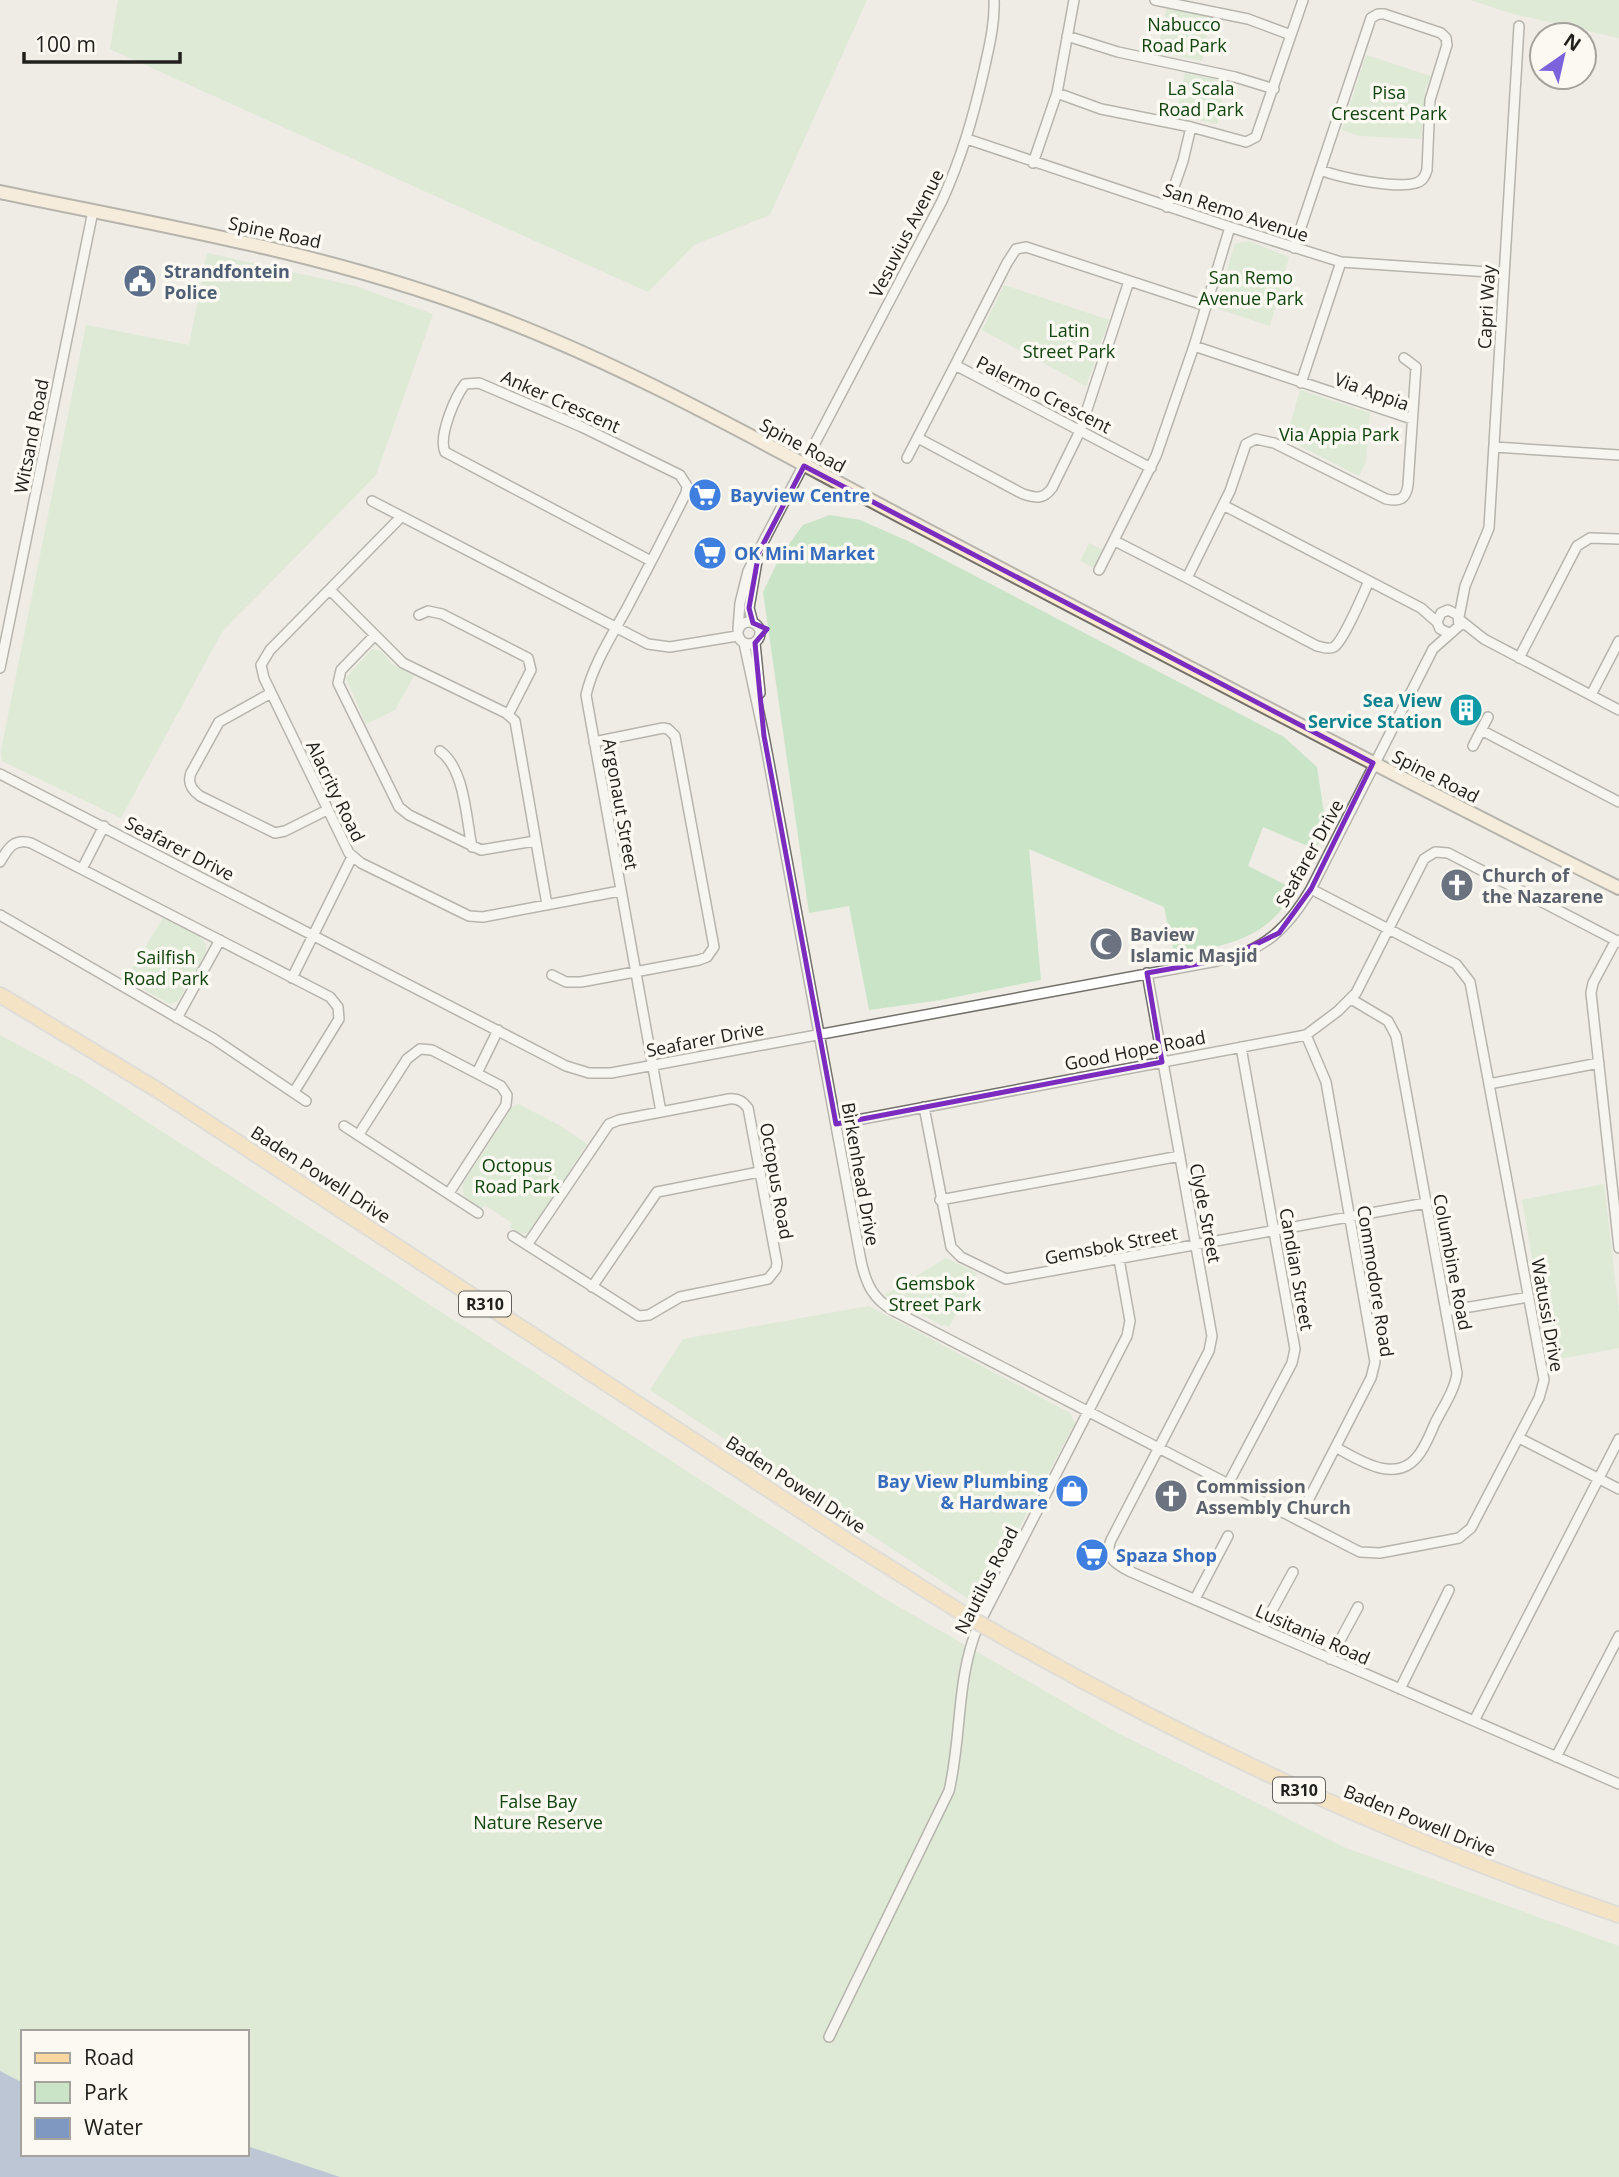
<svg xmlns="http://www.w3.org/2000/svg" width="1619" height="2177" viewBox="0 0 1619 2177" font-family="'Open Sans',sans-serif">
  <rect width="100%" height="100%" fill="#eeece4"/>
  <path fill="#c9e4c6" d="M 118,0 L 867,0 L 770,215 L 694,245 L 648,292 L 110,49 Z
    M 1471,0 L 1619,0 L 1619,38 L 1510,13 Z
    M 1167,7 L 1211,17 L 1202,61 L 1157,52 Z
    M 1366,55 L 1431,76 L 1425,91 L 1421,139 L 1360,136 L 1342,130 Z
    M 1185,72 L 1226,82 L 1217,124 L 1176,115 Z
    M 1249,241 L 1289,257 L 1270,326 L 1216,308 L 1234,246 L 1238,243 Z
    M 207,253 L 355,286 L 433,314 L 376,475 L 222,632 L 121,818 L 2,761 L 1,751 L 86,325 L 189,345 Z
    M 1004,285 L 1109,320 L 1086,386 L 982,330 Z
    M 1300,390 L 1370,413 L 1366,462 L 1359,476 L 1286,439 Z
    M 830,515 L 860,520 L 908,541 L 1284,737 L 1317,767 L 1324,813 L 1322,837 L 1315,849 L 1263,827 L 1248,866 L 1294,889 C 1271,938 1224,948 1174,953 L 1164,907 L 1029,849 L 1041,980 L 941,1000 L 869,1010 L 849,906 L 809,913 L 763,592 L 781,555 L 803,525 Z
    M 1089,543 L 1103,550 L 1094,568 L 1080,561 Z
    M 372,649 L 381,651 L 392,664 L 414,676 L 395,710 L 366,724 L 346,678 Z
    M 163,918 L 200,937 L 206,944 L 206,953 L 178,1001 L 170,1004 L 126,979 Z
    M 0,1035 L 81,1079 L 880,1596 L 1116,1732 L 1346,1848 L 1619,1946 L 1619,2177 L 208,2177 L 247,2154 L 247,2032 L 23,2032 L 23,2118 L 0,2115 Z
    M 518,1104 L 559,1125 L 587,1144 L 530,1232 C 521,1236 516,1232 510,1227 L 512,1223 L 485,1205 L 482,1208 C 472,1202 460,1198 463,1184 L 512,1107 Z
    M 1604,1184 L 1619,1313 L 1619,1348 L 1558,1359 L 1557,1353 L 1549,1355 L 1522,1200 Z
    M 946,1258 L 977,1273 L 949,1327 L 944,1324 L 943,1326 L 885,1295 Z
    M 869,1306 L 1070,1413 L 1075,1423 L 978,1605 L 650,1390 L 683,1339 Z"/>
  <path fill="#7e98c2" d="M 0,2071 L 23,2083 L 23,2154 L 247,2154 L 247,2146 L 340,2177 L 0,2177 Z"/>
  <g fill="none" stroke-linecap="round" stroke-linejoin="round">
    <defs>
      <path id="minor" d="M 1155,0 L 1248,19 L 1291,35
        M 1067,36 L 1118,52 L 1235,77 L 1274,89
        M 1057,93 L 1101,109 L 1191,127 L 1183,161 L 1167,207
        M 1191,127 L 1246,142 L 1256,137 L 1303,0
        M 967,139 L 1230,227 L 1341,262 L 1504,273
        M 1033,163 L 1057,93 L 1074,0
        M 1294,248 L 1371,18 L 1378,14 L 1384,14 L 1441,33 L 1446,38 L 1447,45 L 1430,100 L 1427,170 C 1425,176 1423,181 1416,183 C 1395,189 1342,178 1320,170
        M 1194,346 L 1412,419
        M 1301,383 L 1341,262
        M 918,438 L 1023,494 C 1036,498 1043,500 1052,488 L 1080,431 L 1129,281
        M 1494,447 L 1619,455
        M 907,458 L 955,365
        M 1151,468 L 955,365 L 1007,263 L 1016,249 L 1026,247 L 1206,306
        M 372,501 L 648,644 L 670,647 L 737,636
        M 1223,505 L 1421,608 L 1437,622
        M 401,517 L 270,650 L 261,665 L 264,678 L 349,853 L 361,863 L 469,916 L 483,917 L 620,891
        M 1115,541 L 1187,578
        M 651,561 L 445,452 C 438,436 455,397 465,384 L 479,383 L 582,427 L 680,475 L 687,486 L 686,493 C 667,531 648,568 628,606 C 613,634 593,664 586,695 L 661,1112
        M 1099,570 L 1156,456 L 1194,346 L 1230,227
        M 1369,581 C 1363,594 1344,640 1334,647 C 1328,650 1323,647 1317,646 L 1187,578 L 1230,491 L 1246,444 L 1256,439 L 1274,443 L 1386,499 C 1400,502 1406,499 1408,485 L 1416,367 L 1404,358
        M 330,590 L 403,663 L 506,713 L 515,721 L 547,905
        M 419,615 L 428,611 L 442,614 L 528,658 L 531,670 L 508,715
        M 1459,617 L 1465,586 L 1489,528 L 1519,26
        M 1460,620 L 1484,639 L 1619,710
        M738 633a11 11 0 1 1 22 0a11 11 0 1 1-22 0Z
        M 753,623 L 749,608 L 757,561
        M 738,629 L 740,603 L 748,571 L 942,201 C 962,156 973,118 984,70 C 989,47 995,24 994,0
        M 375,635 L 341,670 L 338,683 L 399,807 L 409,815 L 481,850 L 535,841
        M 744,643 L 764,736 L 861,1261 C 866,1284 873,1299 894,1311 L 1350,1547 L 1360,1552 L 1380,1553 L 1459,1538 L 1471,1528 L 1539,1398 L 1544,1380 L 1470,982 L 1456,964 L 1311,889
        M 755,643 L 760,693
        M 1519,658 L 1577,546 L 1590,538 L 1619,539
        M 0,668 L 93,211
        M 271,693 L 219,722 L 191,773 C 187,783 192,790 200,796 L 275,833 L 285,831 L 327,810
        M 1591,695 L 1619,641
        M 1481,730 L 1619,802
        M 1473,746 L 1488,717
        M 440,751 C 465,769 466,818 472,847
        M 0,774 L 566,1066 L 589,1073 L 611,1073 L 1217,961 C 1264,951 1287,929 1311,889 L 1433,649 L 1459,626 L 1458,615 L 1448,610 L 1441,613 L 1437,622 L 1440,629 L 1449,633
        M 0,862 C 8,848 14,838 31,843 L 330,997 L 338,1007 L 339,1019 L 294,1092
        M 82,869 L 104,826
        M 0,915 L 214,1039 L 306,1101
        M 1616,940 L 1593,983 L 1591,993 L 1619,1248
        M 1147,973 L 1212,1336 L 1209,1351 L 1111,1540 C 1104,1556 1115,1564 1129,1571 L 1619,1784
        M 552,975 L 566,982 L 581,982 L 699,960 L 707,957 L 714,947 L 675,736 L 668,729 L 663,728 L 594,742
        M 292,978 L 352,857
        M 177,1018 L 220,940
        M 477,1073 L 498,1030
        M 1489,1084 L 1599,1063
        M 924,1107 L 951,1247 L 961,1257 L 1006,1279 L 1426,1203
        M 836,1124 L 1306,1035 L 1338,1011 L 1356,993 L 1424,859 L 1435,852 L 1448,853 L 1619,942
        M 344,1126 L 478,1213
        M 359,1134 L 407,1059 L 420,1049 L 432,1050 L 501,1086 L 507,1095 L 506,1105 L 449,1193
        M 940,1200 L 1180,1156
        M 513,1236 L 639,1316 L 649,1315 L 680,1297 L 768,1279 L 776,1269 L 777,1263 L 748,1108 C 743,1101 737,1098 729,1099 L 619,1120 L 609,1124 L 527,1245
        M 592,1287 L 657,1192 L 759,1172
        M 1446,1311 L 1529,1297
        M 1519,1438 L 1619,1489
        M 1337,1448 C 1359,1460 1395,1484 1417,1457 C 1425,1448 1430,1434 1435,1423 C 1443,1407 1455,1390 1457,1373 L 1396,1036 L 1388,1021 L 1351,999
        M 1228,1484 L 1292,1363 L 1295,1349 L 1241,1047
        M 1298,1520 L 1371,1378 L 1375,1362 L 1326,1082 L 1306,1035
        M 1195,1599 L 1228,1536
        M 1262,1629 L 1293,1572
        M 1330,1659 L 1358,1607
        M 1400,1689 L 1449,1590
        M 1474,1721 L 1619,1439
        M 1556,1757 L 1619,1636
        M 829,2037 L 949,1791 C 962,1736 956,1679 978,1626 L 1127,1336 L 1130,1321 L 1119,1259"/>
      <path id="secondary" d="M 0,192 C 163,226 327,253 483,312 C 637,369 778,452 923,528 C 1154,649 1385,771 1619,888"/>
      <path id="primary" d="M 0,995 L 156,1089 L 849,1542 L 967,1616
        M 993,1631 C 1196,1747 1398,1840 1619,1915"/>
    </defs>
    <use href="#minor" stroke="#727069" stroke-width="12"/>
    <use href="#secondary" stroke="#727069" stroke-width="16"/>
    <use href="#primary" stroke="#cac9c9" stroke-width="18"/>
    <use href="#minor" stroke="#fff" stroke-width="9"/>
    <use href="#secondary" stroke="#feebd0" stroke-width="12"/>
    <use href="#primary" stroke="#fdd7a1" stroke-width="14"/>
    <defs>
      <path id="primary-bridge" d="M 967,1616 L 993,1631"/>
    </defs>
    <use href="#primary-bridge" stroke="#cac9c9" stroke-width="18" stroke-linecap="butt"/>
    <use href="#primary-bridge" stroke="#fdd7a1" stroke-width="14"/>
  </g>
  <path d="M0 0H1619V2177H0ZM 804,466 L 1373,763 L 1311,889 L 1279,933 L 1225,959 L 1147,973 L 1162,1062 L 836,1124 L 764,736 L 755,643 L 767,629 L 753,623 L 749,608 L 759,552 Z" fill="#eeece4" fill-opacity=".55" fill-rule="evenodd"/>
  <path fill="none" stroke="#7b2cbf" stroke-width="5" stroke-linejoin="round" d="M 804,466 L 1373,763 L 1311,889 L 1279,933 L 1225,959 L 1147,973 L 1162,1062 L 836,1124 L 764,736 L 755,643 L 767,629 L 753,623 L 749,608 L 759,552 Z"/>
  <defs>
    <symbol id="civic-disc" viewBox="-11 -11 22 22"><circle r="9.5" fill="#5c6f8a" stroke="#fbf9f1"/><path d="M-.6-6.5H3V-4.5H.6V-3L4-1V1h2V6H-6V1h2V-1L-.6-3ZM-1.2 2.5V6h2.4V2.5Z" fill="#fff"/></symbol>
    <symbol id="supermarket-disc" viewBox="-11 -11 22 22"><circle r="9.5" fill="#3f7fe0" stroke="#fbf9f1"/><path d="M-6-5.5h2.5l.6 2H6L4.5 2H-2.5L-4.4-4H-6ZM-1.5 3.2a1.3 1.3 0 1 0 .1 0ZM3 3.2a1.3 1.3 0 1 0 .1 0Z" fill="#fff"/></symbol>
    <symbol id="building-disc" viewBox="-11 -11 22 22"><circle r="9.5" fill="#0f9aa8" stroke="#fbf9f1"/><path d="M-4-6H4V6H1V3H-1V6H-4ZM-2.5-4.3h1.7v1.8h-1.7ZM.8-4.3h1.7v1.8H.8ZM-2.5-1h1.7V.8h-1.7ZM.8-1h1.7V.8H.8Z" fill="#fff"/></symbol>
    <symbol id="church-disc" viewBox="-11 -11 22 22"><circle r="9.5" fill="#6b7280" stroke="#fbf9f1"/><path d="M-1.2-6h2.4v3.5h3.3v2.4h-3.3V6h-2.4V-.1h-3.3v-2.4h3.3Z" fill="#fff"/></symbol>
    <symbol id="mosque-disc" viewBox="-11 -11 22 22"><circle r="9.5" fill="#6b7280" stroke="#fbf9f1"/><path d="M3.5-4.9A6 6 0 1 0 3.5 4.9A5 5 0 1 1 3.5-4.9Z" fill="#fff"/></symbol>
    <symbol id="shop-disc" viewBox="-11 -11 22 22"><circle r="9.5" fill="#3f7fe0" stroke="#fbf9f1"/><path d="M-5-2.5h2.3a2.7 3.5 0 0 1 5.4 0H5L5.5 6h-11ZM-1.5-2.5h3a1.5 2.3 0 0 0-3 0Z" fill="#fff"/></symbol>
  </defs>
  <g fill-rule="evenodd">
    <use href="#civic-disc" x="121" y="262" width="38" height="38"/>
    <use href="#supermarket-disc" x="686" y="476" width="38" height="38"/>
    <use href="#supermarket-disc" x="691" y="534" width="38" height="38"/>
    <use href="#building-disc" x="1447" y="691" width="38" height="38"/>
    <use href="#church-disc" x="1438" y="866" width="38" height="38"/>
    <use href="#mosque-disc" x="1087" y="925" width="38" height="38"/>
    <use href="#shop-disc" x="1053" y="1472" width="38" height="38"/>
    <use href="#church-disc" x="1152" y="1477" width="38" height="38"/>
    <use href="#supermarket-disc" x="1073" y="1536" width="38" height="38"/>
  </g>
  <g text-anchor="middle" dominant-baseline="central" stroke-width="7" stroke-linejoin="round" paint-order="stroke">
    <g fill="#fbf9f1" stroke="#62615d" stroke-width="2">
      <rect x="459" y="1291.5" width="52" height="25" rx="5"/>
      <rect x="1273" y="1777.5" width="52" height="25" rx="5"/>
    </g>
    <g font-size="16" font-weight="bold" fill="#21201d">
      <text x="485" y="1304">R310</text>
      <text x="1299" y="1790">R310</text>
    </g>
    <g font-size="18" fill="#10440e" stroke="#fbf9f1">
      <text x="1184" y="24">Nabucco<tspan x="1184" dy="21">Road Park</tspan></text>
      <text x="1201" y="88">La Scala<tspan x="1201" dy="21">Road Park</tspan></text>
      <text x="1389" y="92">Pisa<tspan x="1389" dy="21">Crescent Park</tspan></text>
      <text x="1251" y="277">San Remo<tspan x="1251" dy="21">Avenue Park</tspan></text>
      <text x="1069" y="330">Latin<tspan x="1069" dy="21">Street Park</tspan></text>
      <text x="1339" y="434">Via Appia Park</text>
      <text x="166" y="957">Sailfish<tspan x="166" dy="21">Road Park</tspan></text>
      <text x="517" y="1165">Octopus<tspan x="517" dy="21">Road Park</tspan></text>
      <text x="935" y="1283">Gemsbok<tspan x="935" dy="21">Street Park</tspan></text>
      <text x="538" y="1801">False Bay<tspan x="538" dy="21">Nature Reserve</tspan></text>
    </g>
    <g font-size="18" fill="#21201d" stroke="#fbf9f1">
      <text transform="translate(1236 212) rotate(18)">San Remo Avenue</text>
      <text transform="translate(275 232) rotate(12)">Spine Road</text>
      <text transform="translate(906 233) rotate(-63)">Vesuvius Avenue</text>
      <text transform="translate(1486 307) rotate(-87)">Capri Way</text>
      <text transform="translate(1372 391) rotate(20)">Via Appia</text>
      <text transform="translate(1044 394) rotate(27)">Palermo Crescent</text>
      <text transform="translate(561 401) rotate(24)">Anker Crescent</text>
      <text transform="translate(31 436) rotate(-79)">Witsand Road</text>
      <text transform="translate(803 445) rotate(28)">Spine Road</text>
      <text transform="translate(1436 776) rotate(27)">Spine Road</text>
      <text transform="translate(336 791) rotate(64)">Alacrity Road</text>
      <text transform="translate(621 804) rotate(80)">Argonaut Street</text>
      <text transform="translate(180 848) rotate(27)">Seafarer Drive</text>
      <text transform="translate(1309 853) rotate(-61)">Seafarer Drive</text>
      <text transform="translate(705 1039) rotate(-11)">Seafarer Drive</text>
      <text transform="translate(1135 1050) rotate(-11)">Good Hope Road</text>
      <text transform="translate(321 1174) rotate(33)">Baden Powell Drive</text>
      <text transform="translate(861 1174) rotate(80)">Birkenhead Drive</text>
      <text transform="translate(777 1181) rotate(80)">Octopus Road</text>
      <text transform="translate(1206 1213) rotate(79)">Clyde Street</text>
      <text transform="translate(1111 1245) rotate(-11)">Gemsbok Street</text>
      <text transform="translate(1453 1262) rotate(79)">Columbine Road</text>
      <text transform="translate(1297 1269) rotate(80)">Candian Street</text>
      <text transform="translate(1376 1281) rotate(81)">Commodore Road</text>
      <text transform="translate(1548 1315) rotate(80)">Watussi Drive</text>
      <text transform="translate(796 1484) rotate(33)">Baden Powell Drive</text>
      <text transform="translate(986 1580) rotate(-63)">Nautilus Road</text>
      <text transform="translate(1313 1634) rotate(24)">Lusitania Road</text>
      <text transform="translate(1420 1820) rotate(22)">Baden Powell Drive</text>
    </g>
    <g font-size="18" font-weight="bold" fill="#4e5e75" stroke="#fbf9f1" text-anchor="start">
      <text x="164" y="271">Strandfontein<tspan x="164" dy="21">Police</tspan></text>
    </g>
    <g font-size="18" font-weight="bold" fill="#366cbe" stroke="#fbf9f1" text-anchor="start">
      <text x="730" y="495">Bayview Centre</text>
      <text x="734" y="553">OK Mini Market</text>
      <text x="1048" y="1481" text-anchor="end">Bay View Plumbing<tspan x="1048" dy="21">&amp; Hardware</tspan></text>
      <text x="1116" y="1555">Spaza Shop</text>
    </g>
    <g font-size="18" font-weight="bold" fill="#0d838f" stroke="#fbf9f1" text-anchor="end">
      <text x="1442" y="700">Sea View<tspan x="1442" dy="21">Service Station</tspan></text>
    </g>
    <g font-size="18" font-weight="bold" fill="#5b616d" stroke="#fbf9f1" text-anchor="start">
      <text x="1482" y="875">Church of<tspan x="1482" dy="21">the Nazarene</tspan></text>
      <text x="1130" y="934">Baview<tspan x="1130" dy="21">Islamic Masjid</tspan></text>
      <text x="1196" y="1486">Commission<tspan x="1196" dy="21">Assembly Church</tspan></text>
    </g>
  </g>
  <rect x="21" y="2030" width="228" height="126" fill="#fbf9f1" stroke="#a4a29c" stroke-width="2"/>
  <rect x="35" y="2053" width="35" height="10" fill="#fdd7a1" stroke="#a4a29c" stroke-width="2"/>
  <text x="84" y="2065" font-size="21" fill="#21201d">Road</text>
  <rect x="35" y="2082" width="35" height="21" fill="#c9e4c6" stroke="#a4a29c" stroke-width="2"/>
  <text x="84" y="2100" font-size="21" fill="#21201d">Park</text>
  <rect x="35" y="2118" width="35" height="21" fill="#7e98c2" stroke="#a4a29c" stroke-width="2"/>
  <text x="84" y="2135" font-size="21" fill="#21201d">Water</text>
  <g transform="translate(1563 56) rotate(34)"><circle r="33" fill="#fbf9f1" stroke="#a4a29c" stroke-width="2"/>
  <path d="M0-5L12 26L0 18L-12 26Z" fill="#7d62dd"/>
  <text y="-10" font-size="19" font-weight="bold" text-anchor="middle" fill="#21201d">N</text>
  </g>
  <path d="M24 52v10h156v-10" fill="none" stroke="#21201d" stroke-width="3.5"/>
  <text x="35" y="52" font-size="21" fill="#21201d" stroke="#fbf9f1" stroke-width="5" paint-order="stroke">100 m</text>
</svg>
